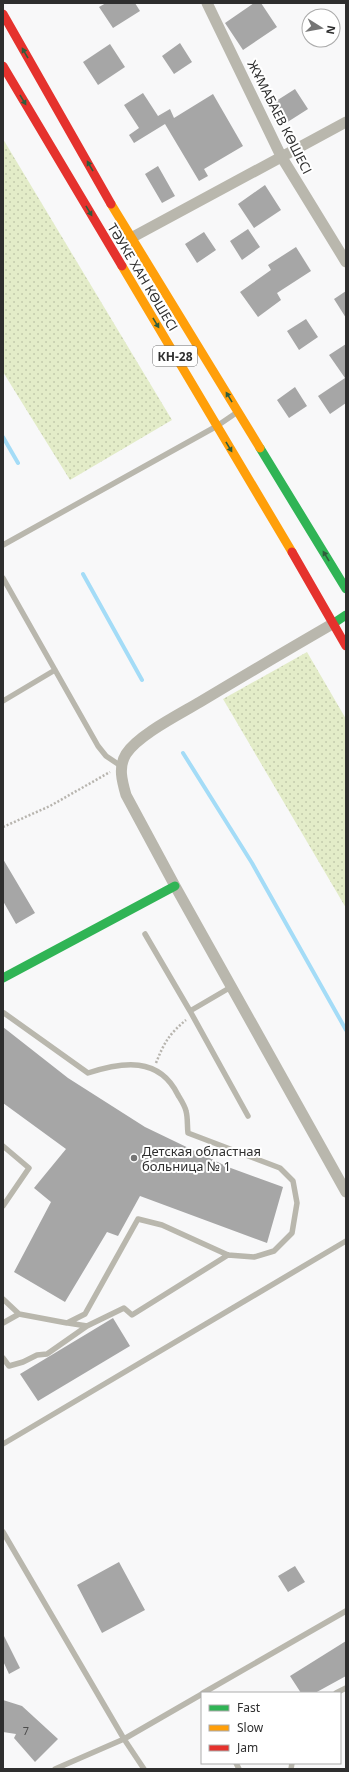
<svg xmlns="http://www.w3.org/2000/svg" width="349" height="1772" viewBox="0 0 349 1772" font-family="'Noto Sans',sans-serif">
  <defs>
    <pattern id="grass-dots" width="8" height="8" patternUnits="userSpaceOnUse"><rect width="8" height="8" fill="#e3ecc8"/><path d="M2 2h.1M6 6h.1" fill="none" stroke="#c3cbac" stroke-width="1.8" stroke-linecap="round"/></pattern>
  </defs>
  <rect width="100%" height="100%" fill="#f8f8f9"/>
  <path fill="url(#grass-dots)" d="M 3,139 L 172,420 L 70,480 L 3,372 Z
    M 307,652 L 346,719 L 346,908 L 223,699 Z"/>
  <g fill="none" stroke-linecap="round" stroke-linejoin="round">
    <path stroke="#a4dcf7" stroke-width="4" d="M 3,437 L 18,463
      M 83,574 L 142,680
      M 183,753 L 252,863 L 346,1030"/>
  </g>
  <path fill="#a6a6a6" d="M 106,3 L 135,3 L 140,11 L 113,28 L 99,7 Z
    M 254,3 L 261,3 L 277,27 L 243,50 L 225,23 Z
    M 180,43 L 192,62 L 174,74 L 162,56 Z
    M 110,44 L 125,67 L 98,85 L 83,62 Z
    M 295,89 L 308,109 L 286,123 L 273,103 Z
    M 143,93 L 158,116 L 170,109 L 174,118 L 213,94 L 243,146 L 204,169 L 208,176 L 199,181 L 165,124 L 134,143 L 129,135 L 139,128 L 124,105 Z
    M 158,166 L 175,196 L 162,203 L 145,174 Z
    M 265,185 L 281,210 L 254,228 L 238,204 Z
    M 248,229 L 260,247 L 242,260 L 230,241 Z
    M 204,232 L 216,250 L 197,263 L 185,244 Z
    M 296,247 L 311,271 L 277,293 L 281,300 L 258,317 L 240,292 L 271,270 L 268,265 Z
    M 346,291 L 346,318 L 334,299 Z
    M 306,319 L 318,337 L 299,350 L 287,331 Z
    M 346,344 L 346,403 L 330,414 L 318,396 L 345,378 L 329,355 Z
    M 295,387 L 307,406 L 289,418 L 277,400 Z
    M 3,859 L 35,913 L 16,924 L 3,901 Z
    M 3,1027 L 68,1078 L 145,1127 L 228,1167 L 283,1187 L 267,1243 L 140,1196 L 118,1236 L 107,1232 L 65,1302 L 14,1272 L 51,1202 L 34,1188 L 66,1149 L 3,1103 Z
    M 113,1318 L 130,1346 L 38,1401 L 20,1374 Z
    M 119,1562 L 145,1610 L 102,1633 L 77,1585 Z
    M 295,1566 L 305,1582 L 288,1592 L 278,1576 Z
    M 3,1634 L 20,1668 L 9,1674 L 3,1661 Z
    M 346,1641 L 346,1676 L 315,1693 L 301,1693 L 290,1676 Z
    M 3,1700 L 22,1706 L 58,1739 L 35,1762 L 14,1738 L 16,1734 L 3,1732 Z"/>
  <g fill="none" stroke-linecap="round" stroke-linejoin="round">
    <path stroke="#b7b4ae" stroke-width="2.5" stroke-dasharray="2 2" stroke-linecap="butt" d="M 3,827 L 50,806 L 110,772
      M 156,1063 C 164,1043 169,1034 186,1020"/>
    <path stroke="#b9b7ad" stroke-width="5.5" d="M 3,545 L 217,426 L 236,413
      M 3,578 L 98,746 L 106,756 L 121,766
      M 3,701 L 55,670
      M 145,934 L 190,1011 L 231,987
      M 190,1011 L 248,1116
      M 3,1146 L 29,1168 L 3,1206
      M 3,1299 L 19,1314
      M 3,1323 L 19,1314 L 67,1323 L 85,1314 L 138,1219 L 162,1225 L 228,1255 L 254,1257 L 274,1251 L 292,1233 L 297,1203 L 293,1181 L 280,1168 L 188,1133 C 187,1126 188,1118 186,1111 C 185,1106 181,1100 178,1095 C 159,1056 122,1062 88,1073 L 4,1013
      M 68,1323 L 87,1326 L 124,1308 L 132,1315 L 228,1255
      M 3,1358 L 9,1366 L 23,1362 L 37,1355 L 47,1354 L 87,1326
      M 3,1444 L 346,1241
      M 3,1532 L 124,1739 L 144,1769
      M 203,1693 L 346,1611
      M 336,1693 L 346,1688
      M 236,1763 L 239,1769
      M 55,1769 L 124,1739 L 202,1694
      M 291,1769 L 292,1763"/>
    <path stroke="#b9b7ad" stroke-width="11" d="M 207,3 L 281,156 L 346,262
      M 131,238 L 346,122
      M 334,623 C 289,649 245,675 200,702 C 180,714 138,735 126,754 C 118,767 122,781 126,795 L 175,886 L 346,1192"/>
    <path stroke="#30b455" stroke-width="9" d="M 260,448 L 346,589
      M 334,623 L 346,615
      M 3,978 L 175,886"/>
    <path stroke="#ff9f0a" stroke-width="9" d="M 111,204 L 260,448
      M 122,266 L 292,552"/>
    <path stroke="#e5322d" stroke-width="9" d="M 3,14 L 111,204
      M 3,66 L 122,266
      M 292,552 L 346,646"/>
  </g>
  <defs><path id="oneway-solid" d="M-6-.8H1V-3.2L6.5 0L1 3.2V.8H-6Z"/></defs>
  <g fill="#2f5d3c">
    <use href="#oneway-solid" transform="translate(25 53) rotate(-120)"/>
    <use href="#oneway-solid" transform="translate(23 100) rotate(59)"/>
    <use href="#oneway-solid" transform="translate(90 166) rotate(-120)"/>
    <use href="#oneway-solid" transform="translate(89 211) rotate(59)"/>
    <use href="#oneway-solid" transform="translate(156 323) rotate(59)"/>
    <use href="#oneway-solid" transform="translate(229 397) rotate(-121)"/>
    <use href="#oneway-solid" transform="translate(229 447) rotate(59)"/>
    <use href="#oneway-solid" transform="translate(326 556) rotate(-121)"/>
  </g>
  <circle fill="#757575" stroke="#fff" stroke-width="1.5" cx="134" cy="1158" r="4"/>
  <g text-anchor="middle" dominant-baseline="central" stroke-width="4" stroke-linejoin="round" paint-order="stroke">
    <g font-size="11" fill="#4c4c4c">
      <text x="26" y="1730">7</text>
    </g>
    <rect fill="#fff" stroke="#6d6d6d" stroke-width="1" x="153" y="346" width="44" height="20" rx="3"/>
    <g font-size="12" font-weight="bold" fill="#2e2e2e">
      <text x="175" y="356">КН-28</text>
    </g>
    <g font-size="13" fill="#2e2e2e" stroke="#fff">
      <text transform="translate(280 117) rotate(63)">ЖҰМАБАЕВ КӨШЕСІ</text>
      <text transform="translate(143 277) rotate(59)">ТӘУКЕ ХАН КӨШЕСІ</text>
    </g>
    <g font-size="13" fill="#2e2e2e" stroke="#fff" text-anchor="start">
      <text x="142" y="1151">Детская областная<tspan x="142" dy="15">больница № 1</tspan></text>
    </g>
  </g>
  <rect width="349" height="1772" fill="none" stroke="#2e2e2e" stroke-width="8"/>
  <rect x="201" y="1692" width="140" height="72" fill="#ffffff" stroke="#ababab"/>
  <rect x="209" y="1705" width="20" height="6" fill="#30b455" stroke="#ababab"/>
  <text x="237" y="1712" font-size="12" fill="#2e2e2e">Fast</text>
  <rect x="209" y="1725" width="20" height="6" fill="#ff9f0a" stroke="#ababab"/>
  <text x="237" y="1732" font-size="12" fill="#2e2e2e">Slow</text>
  <rect x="209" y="1745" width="20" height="6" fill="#e5322d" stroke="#ababab"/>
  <text x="237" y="1752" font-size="12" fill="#2e2e2e">Jam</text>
  <g transform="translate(321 28) rotate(101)"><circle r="19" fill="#ffffff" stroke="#ababab"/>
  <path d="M0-3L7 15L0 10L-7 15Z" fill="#757575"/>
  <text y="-6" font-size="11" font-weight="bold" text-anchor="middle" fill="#2e2e2e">N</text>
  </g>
</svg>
